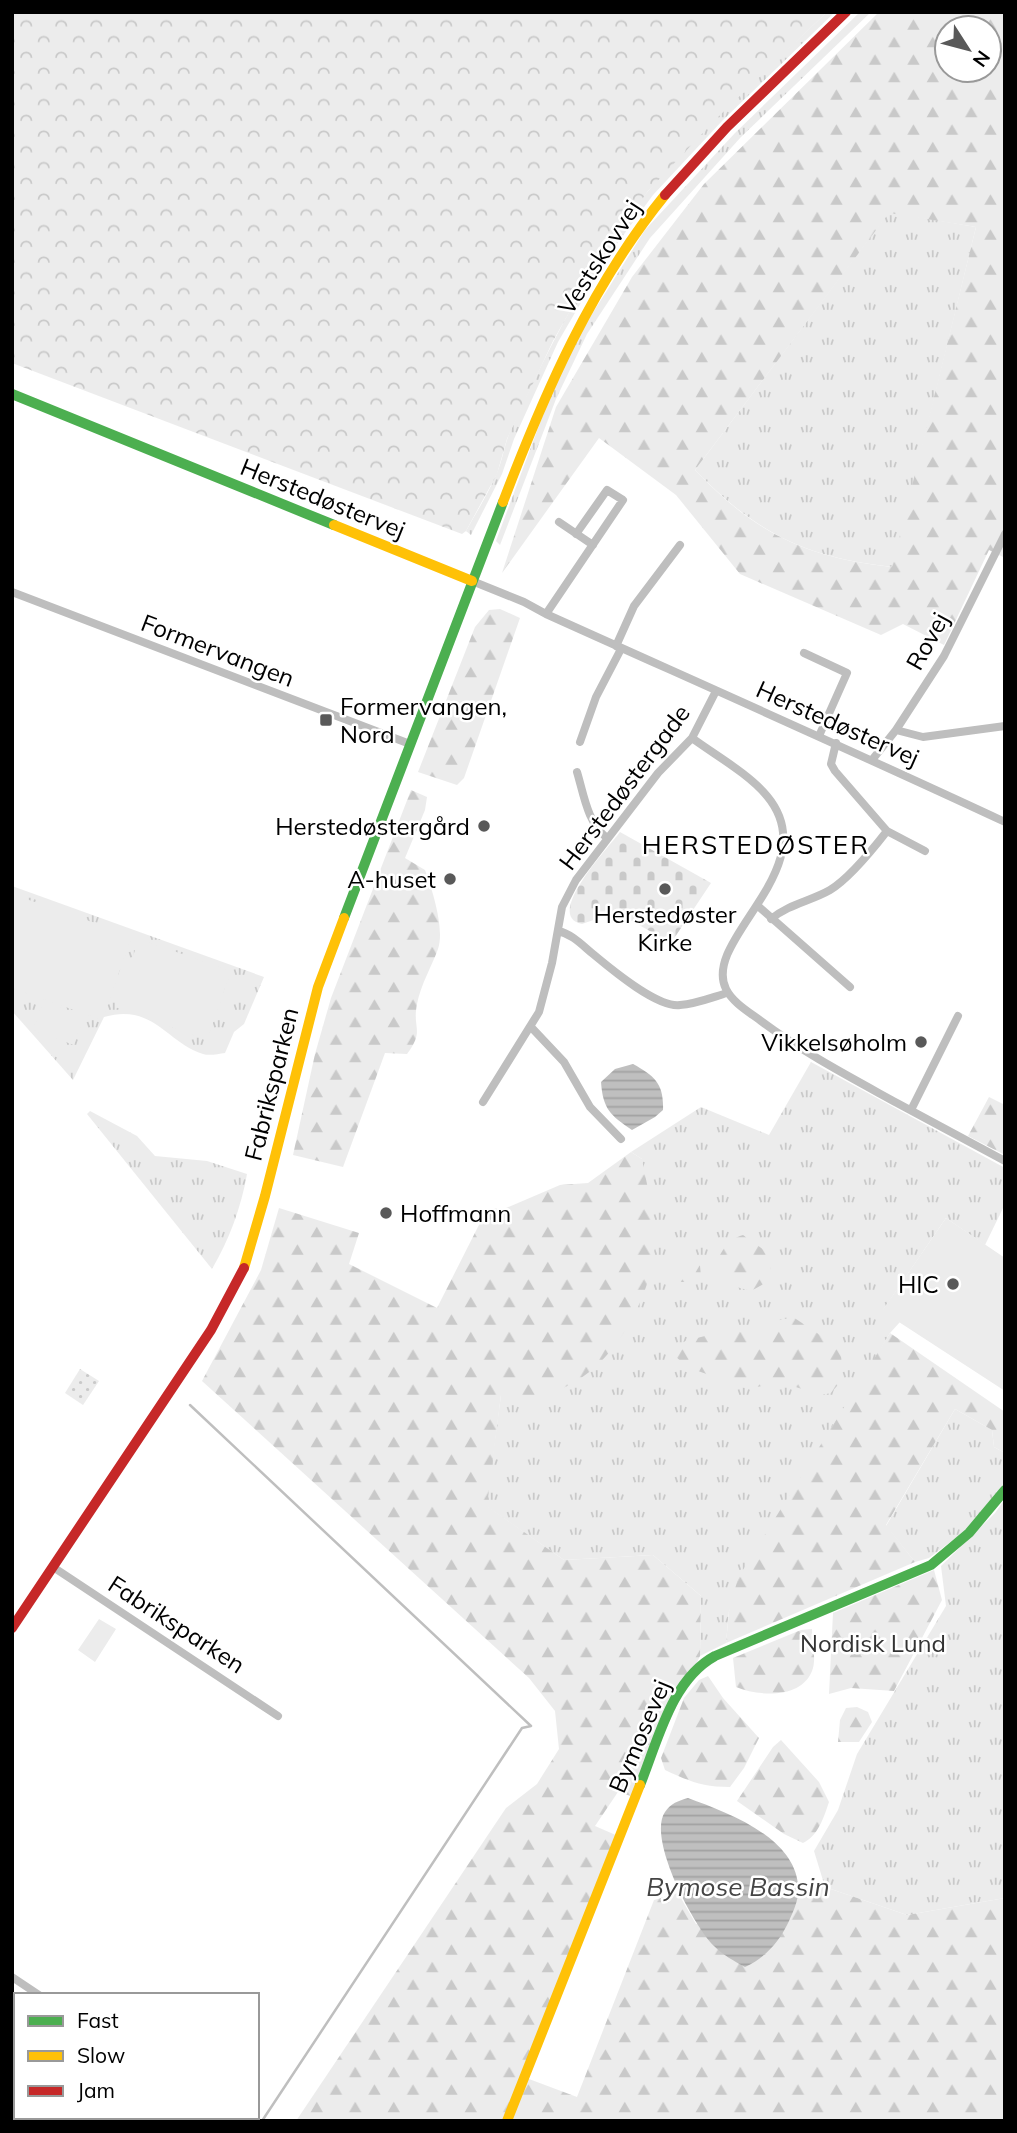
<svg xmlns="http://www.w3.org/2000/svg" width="1017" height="2133" viewBox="0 0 1017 2133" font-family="Mulish,sans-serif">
  <defs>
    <pattern id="grass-tufts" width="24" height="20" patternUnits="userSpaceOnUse" patternTransform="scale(1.75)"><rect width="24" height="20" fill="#ececec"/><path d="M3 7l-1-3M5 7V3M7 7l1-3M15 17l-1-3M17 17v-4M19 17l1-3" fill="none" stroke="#c9c9c9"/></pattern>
    <pattern id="forest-firs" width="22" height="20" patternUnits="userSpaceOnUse" patternTransform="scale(1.75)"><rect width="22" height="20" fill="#ececec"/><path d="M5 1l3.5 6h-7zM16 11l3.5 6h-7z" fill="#c9c9c9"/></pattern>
    <pattern id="cemetery-stones" width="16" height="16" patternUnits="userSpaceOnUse" patternTransform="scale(1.75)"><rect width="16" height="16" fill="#ececec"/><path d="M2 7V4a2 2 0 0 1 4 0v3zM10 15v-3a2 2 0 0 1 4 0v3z" fill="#c9c9c9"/></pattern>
    <pattern id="park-crowns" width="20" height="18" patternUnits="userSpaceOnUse" patternTransform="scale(1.75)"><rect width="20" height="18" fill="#ececec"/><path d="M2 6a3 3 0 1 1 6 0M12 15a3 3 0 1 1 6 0" fill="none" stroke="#c9c9c9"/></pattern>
    <pattern id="garden-dots" width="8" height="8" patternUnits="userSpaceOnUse" patternTransform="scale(1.75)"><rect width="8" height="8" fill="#ececec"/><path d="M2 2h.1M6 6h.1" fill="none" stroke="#c9c9c9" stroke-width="1.8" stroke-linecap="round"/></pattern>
    <pattern id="water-rules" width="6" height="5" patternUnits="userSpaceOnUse" patternTransform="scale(1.75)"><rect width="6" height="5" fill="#bfbfbf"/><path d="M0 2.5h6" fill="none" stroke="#a2a2a2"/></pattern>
  </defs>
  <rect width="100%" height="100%" fill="#fff"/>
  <path fill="url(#grass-tufts)" d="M 827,12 L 835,12 L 723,120 L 653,195 L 608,256 L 558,342 L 514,439 L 502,474 L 471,535 L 466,531 C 476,513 488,494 496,475 C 502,462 504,447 509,434 C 537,372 567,312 603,254 C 660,161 748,88 827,12 Z
    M 860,12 L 871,12 L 741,137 L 650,238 L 587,334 L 556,399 L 500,545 L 496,541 L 550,396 L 582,330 L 645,230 L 735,133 Z
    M 889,212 L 976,227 L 893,567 C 806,558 756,533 695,470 Z
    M 12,886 L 264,977 L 244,1024 L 234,1032 L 225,1053 C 218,1054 209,1056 203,1054 C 166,1042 153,1003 104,1017 L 73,1080 L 12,1011 Z
    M 811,1062 L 1005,1168 L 1005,1204 L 985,1245 L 946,1218 L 883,1310 L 900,1322 L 890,1333 L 729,1611 L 726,1643 L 700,1656 L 701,1596 L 653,1555 L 564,1560 L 486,1506 L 501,1395 L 642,1159 L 631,1152 L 701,1107 L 769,1135 Z
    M 90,1111 L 137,1136 L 155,1156 L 207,1161 L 247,1174 C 241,1208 229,1240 212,1269 L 87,1114 Z
    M 955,1409 L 992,1430 L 994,1447 L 1005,1453 L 1005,1482 L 965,1531 L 929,1558 L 915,1562 L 886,1526 Z
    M 1005,1499 L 1005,1898 L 907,1915 L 825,1887 L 814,1851 L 838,1810 L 857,1754 L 946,1606 L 941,1566 L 995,1513 Z"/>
  <path fill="url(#forest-firs)" fill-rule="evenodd" d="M 879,12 L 1005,12 L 1005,558 L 989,550 L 944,645 L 903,624 L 881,635 L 740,574 L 676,495 L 599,438 L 502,573 L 556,407 L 632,277 L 704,184 ZM 947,28 L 989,28 L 989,70 L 947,70 ZM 889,213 L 976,227 L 892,567 C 806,558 755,533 695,470 Z
    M 500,609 L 520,618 L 464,778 L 457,785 L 418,772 L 475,627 L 489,610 Z
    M 411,790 L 427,797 L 425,810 L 405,858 L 425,870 C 432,889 445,929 438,949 C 431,968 421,984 417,1004 C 412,1029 425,1030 407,1054 L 385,1053 L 343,1167 L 293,1155 L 315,1054 L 331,998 Z
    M 989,1097 L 1005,1105 L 1005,1155 L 968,1136 Z
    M 631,1152 L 642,1159 C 646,1183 654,1209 655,1233 C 657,1283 623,1351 581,1378 C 563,1389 543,1398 524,1408 L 501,1395 L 487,1506 L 564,1560 L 653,1555 L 701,1596 L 700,1656 L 634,1797 L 618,1792 L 595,1826 L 618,1836 L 521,2076 L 577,2097 L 654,1900 L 678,1893 L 696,1924 L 795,1906 L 798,1884 L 825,1887 L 907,1915 L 1005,1898 L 1005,2121 L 296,2121 L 506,1808 L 537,1784 L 559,1749 L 555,1711 L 529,1678 L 202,1381 L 261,1270 L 279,1208 L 359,1233 L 349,1264 L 437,1308 L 487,1209 L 506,1208 L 560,1185 L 588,1183 Z
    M 743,1235 L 764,1250 L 772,1260 L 769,1281 L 751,1291 L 733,1286 L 714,1271 C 719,1254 726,1240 743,1235 Z
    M 687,1255 L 700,1266 L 701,1276 L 689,1282 L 674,1282 L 669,1269 L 674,1261 Z
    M 793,1317 L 841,1349 L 842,1380 L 831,1393 L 821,1395 L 780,1382 L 748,1389 L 687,1367 L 674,1355 L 685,1341 L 721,1332 L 758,1331 L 776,1321 Z
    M 890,1333 L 1005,1412 L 1005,1453 L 994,1447 L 992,1430 L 955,1409 L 886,1525 L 915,1562 L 726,1643 L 729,1611 L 738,1578 Z
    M 934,1570 L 942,1600 L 894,1691 L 851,1688 L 829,1694 L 833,1613 Z
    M 812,1629 C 812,1640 816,1657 813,1668 C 804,1699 760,1697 736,1687 L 733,1658 L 801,1630 Z
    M 708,1676 L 723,1698 L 759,1738 L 744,1768 L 730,1787 C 702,1787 689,1781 665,1770 L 661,1758 L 684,1698 L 699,1680 Z
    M 857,1707 L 868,1712 L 872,1722 L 859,1742 L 838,1742 L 840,1720 L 846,1708 Z
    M 781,1740 L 819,1782 L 829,1802 C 824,1817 818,1836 803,1843 L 784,1834 L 737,1801 L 773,1747 Z"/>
  <path fill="url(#cemetery-stones)" d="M 620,832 L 711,883 L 671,943 L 616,912 L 582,924 C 543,916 609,847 620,832 Z"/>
  <path fill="url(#park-crowns)" d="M 12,12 L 827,12 L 718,117 L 648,191 L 603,253 L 553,341 L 507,439 L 497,474 L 466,531 L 462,534 L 12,363 Z"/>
  <path fill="url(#garden-dots)" d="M 80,1369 L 99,1381 L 83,1405 L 65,1393 Z"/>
  <path fill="#ececec" d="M 12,894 L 132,936 L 102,1020 L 12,988 Z
    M 139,939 L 231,971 L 207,1040 L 115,1007 Z
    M 43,1002 L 84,1016 L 74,1045 L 33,1030 Z
    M 946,1218 L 1005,1258 L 1005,1391 L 882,1311 Z
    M 99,1619 L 116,1629 L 95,1662 L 78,1650 Z"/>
  <path fill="url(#water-rules)" d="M 633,1064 C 655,1076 664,1084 663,1110 L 655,1117 L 632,1130 C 610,1115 603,1109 601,1082 L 615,1069 Z
    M 688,1798 C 726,1812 793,1836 798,1884 C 800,1897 794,1910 789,1921 C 780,1941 765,1958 745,1967 C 734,1961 723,1955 714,1946 C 693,1925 647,1838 665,1812 C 671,1803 678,1801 688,1798 Z"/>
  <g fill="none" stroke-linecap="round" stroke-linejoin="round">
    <path stroke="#bfbfbf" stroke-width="2.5" d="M 190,1405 L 531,1726 L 522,1728 L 262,2121"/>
    <path stroke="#bebebe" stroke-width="8" d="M 559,522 L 593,545
      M 472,581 L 524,602 L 546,614 C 699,683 853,751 1005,822
      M 12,592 L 410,744
      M 546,614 L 623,500 L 607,490 L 576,534
      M 616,646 L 634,606 L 680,545
      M 804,653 L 847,673 L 819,736
      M 896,730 L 923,737 L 1005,726
      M 692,738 C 715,755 749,774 767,796 C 827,868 701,939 726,989 C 733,1003 749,1012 761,1021 C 804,1053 850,1077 897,1103 C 933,1122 969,1142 1005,1161
      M 580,742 L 596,697 L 621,649
      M 836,743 L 831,764 L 835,771 L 887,831 L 925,851
      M 872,760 L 896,730 L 944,656 L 1005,534
      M 577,772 C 584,795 587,822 607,838
      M 758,906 L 850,987
      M 771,919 C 789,904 811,901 830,890 C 850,878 873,849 887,831
      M 558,931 C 572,934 582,945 593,954 C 611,969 657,1008 680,1005 C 696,1004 713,997 727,993
      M 531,1027 L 564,1062 L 590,1107 L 621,1139
      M 483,1102 L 539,1012 L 552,963 L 562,907 L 576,880 L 658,773 L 692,738 L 716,691
      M 911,1110 L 958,1016
      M 53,1567 L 278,1716
      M 12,1977 L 39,1995"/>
    <path stroke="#4caf50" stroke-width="10" d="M 12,394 L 334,525
      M 344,918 L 503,502
      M 640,1785 C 658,1741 671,1680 715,1656 L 931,1565 L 969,1533 L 1005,1490"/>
    <path stroke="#ffc107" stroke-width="10" d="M 503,502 C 545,392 591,286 665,195
      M 334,525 L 472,581
      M 244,1268 L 265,1196 L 318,987 L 344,918
      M 507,2121 L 640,1785"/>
    <path stroke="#c62828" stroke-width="10" d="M 665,195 L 727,127 L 846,12
      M 12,1628 L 211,1330 L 244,1268"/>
  </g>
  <g fill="#595959" stroke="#fff" stroke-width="2.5">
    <rect x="319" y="713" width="14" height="14" rx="3.5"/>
    <circle cx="484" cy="826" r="7"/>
    <circle cx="450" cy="879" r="7"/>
    <circle cx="665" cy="889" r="7"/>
    <circle cx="921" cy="1042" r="7"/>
    <circle cx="386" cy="1213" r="7"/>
    <circle cx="953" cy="1284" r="7"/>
  </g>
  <g text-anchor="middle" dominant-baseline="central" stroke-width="5" stroke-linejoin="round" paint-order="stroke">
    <g font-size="24" fill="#000" stroke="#fff">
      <text transform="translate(599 257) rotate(-57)">Vestskovvej</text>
      <text transform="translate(323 498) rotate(22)">Herstedøstervej</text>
      <text transform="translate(927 641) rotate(-61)">Rovej</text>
      <text transform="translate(218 650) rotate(21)">Formervangen</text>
      <text transform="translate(838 723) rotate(24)">Herstedøstervej</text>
      <text transform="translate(624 787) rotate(-53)">Herstedøstergade</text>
      <text transform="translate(271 1084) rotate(-76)">Fabriksparken</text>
      <text transform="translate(177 1624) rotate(33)">Fabriksparken</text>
      <text transform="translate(639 1736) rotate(-67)">Bymosevej</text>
    </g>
    <g font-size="24" fill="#000" stroke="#fff" text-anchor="end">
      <text x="340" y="706" text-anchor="start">Formervangen,<tspan x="340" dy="28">Nord</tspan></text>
      <text x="470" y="826">Herstedøstergård</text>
      <text x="436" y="879">A-huset</text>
      <text x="665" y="914" text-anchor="middle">Herstedøster<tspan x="665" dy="28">Kirke</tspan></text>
      <text x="907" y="1042">Vikkelsøholm</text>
      <text x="400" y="1213" text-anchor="start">Hoffmann</text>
      <text x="939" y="1284">HIC</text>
    </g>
    <g font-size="24" fill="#333" stroke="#fff">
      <text x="873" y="1643">Nordisk Lund</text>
    </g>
    <g font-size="26" letter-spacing="2" fill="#000" stroke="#fff">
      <text x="756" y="844">HERSTEDØSTER</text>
    </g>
    <g font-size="26" font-style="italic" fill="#444" stroke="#fff">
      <text x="738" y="1886">Bymose Bassin</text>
    </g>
  </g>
  <rect width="1017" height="2133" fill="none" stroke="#000000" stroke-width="28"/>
  <rect x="14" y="1993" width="245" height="126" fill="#ffffff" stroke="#999999" stroke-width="2"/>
  <rect x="28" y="2016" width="35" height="10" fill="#4caf50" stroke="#999999" stroke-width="2"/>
  <text x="77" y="2028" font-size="21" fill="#000000">Fast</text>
  <rect x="28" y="2051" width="35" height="10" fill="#ffc107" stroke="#999999" stroke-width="2"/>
  <text x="77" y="2063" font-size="21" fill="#000000">Slow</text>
  <rect x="28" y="2086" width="35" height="10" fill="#c62828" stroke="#999999" stroke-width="2"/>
  <text x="77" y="2098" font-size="21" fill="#000000">Jam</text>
  <g transform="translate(968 49) rotate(126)"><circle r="33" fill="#ffffff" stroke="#999999" stroke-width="2"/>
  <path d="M0-5L12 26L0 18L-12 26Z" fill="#595959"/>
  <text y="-10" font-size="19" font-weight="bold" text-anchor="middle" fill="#000000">N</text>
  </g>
</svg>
